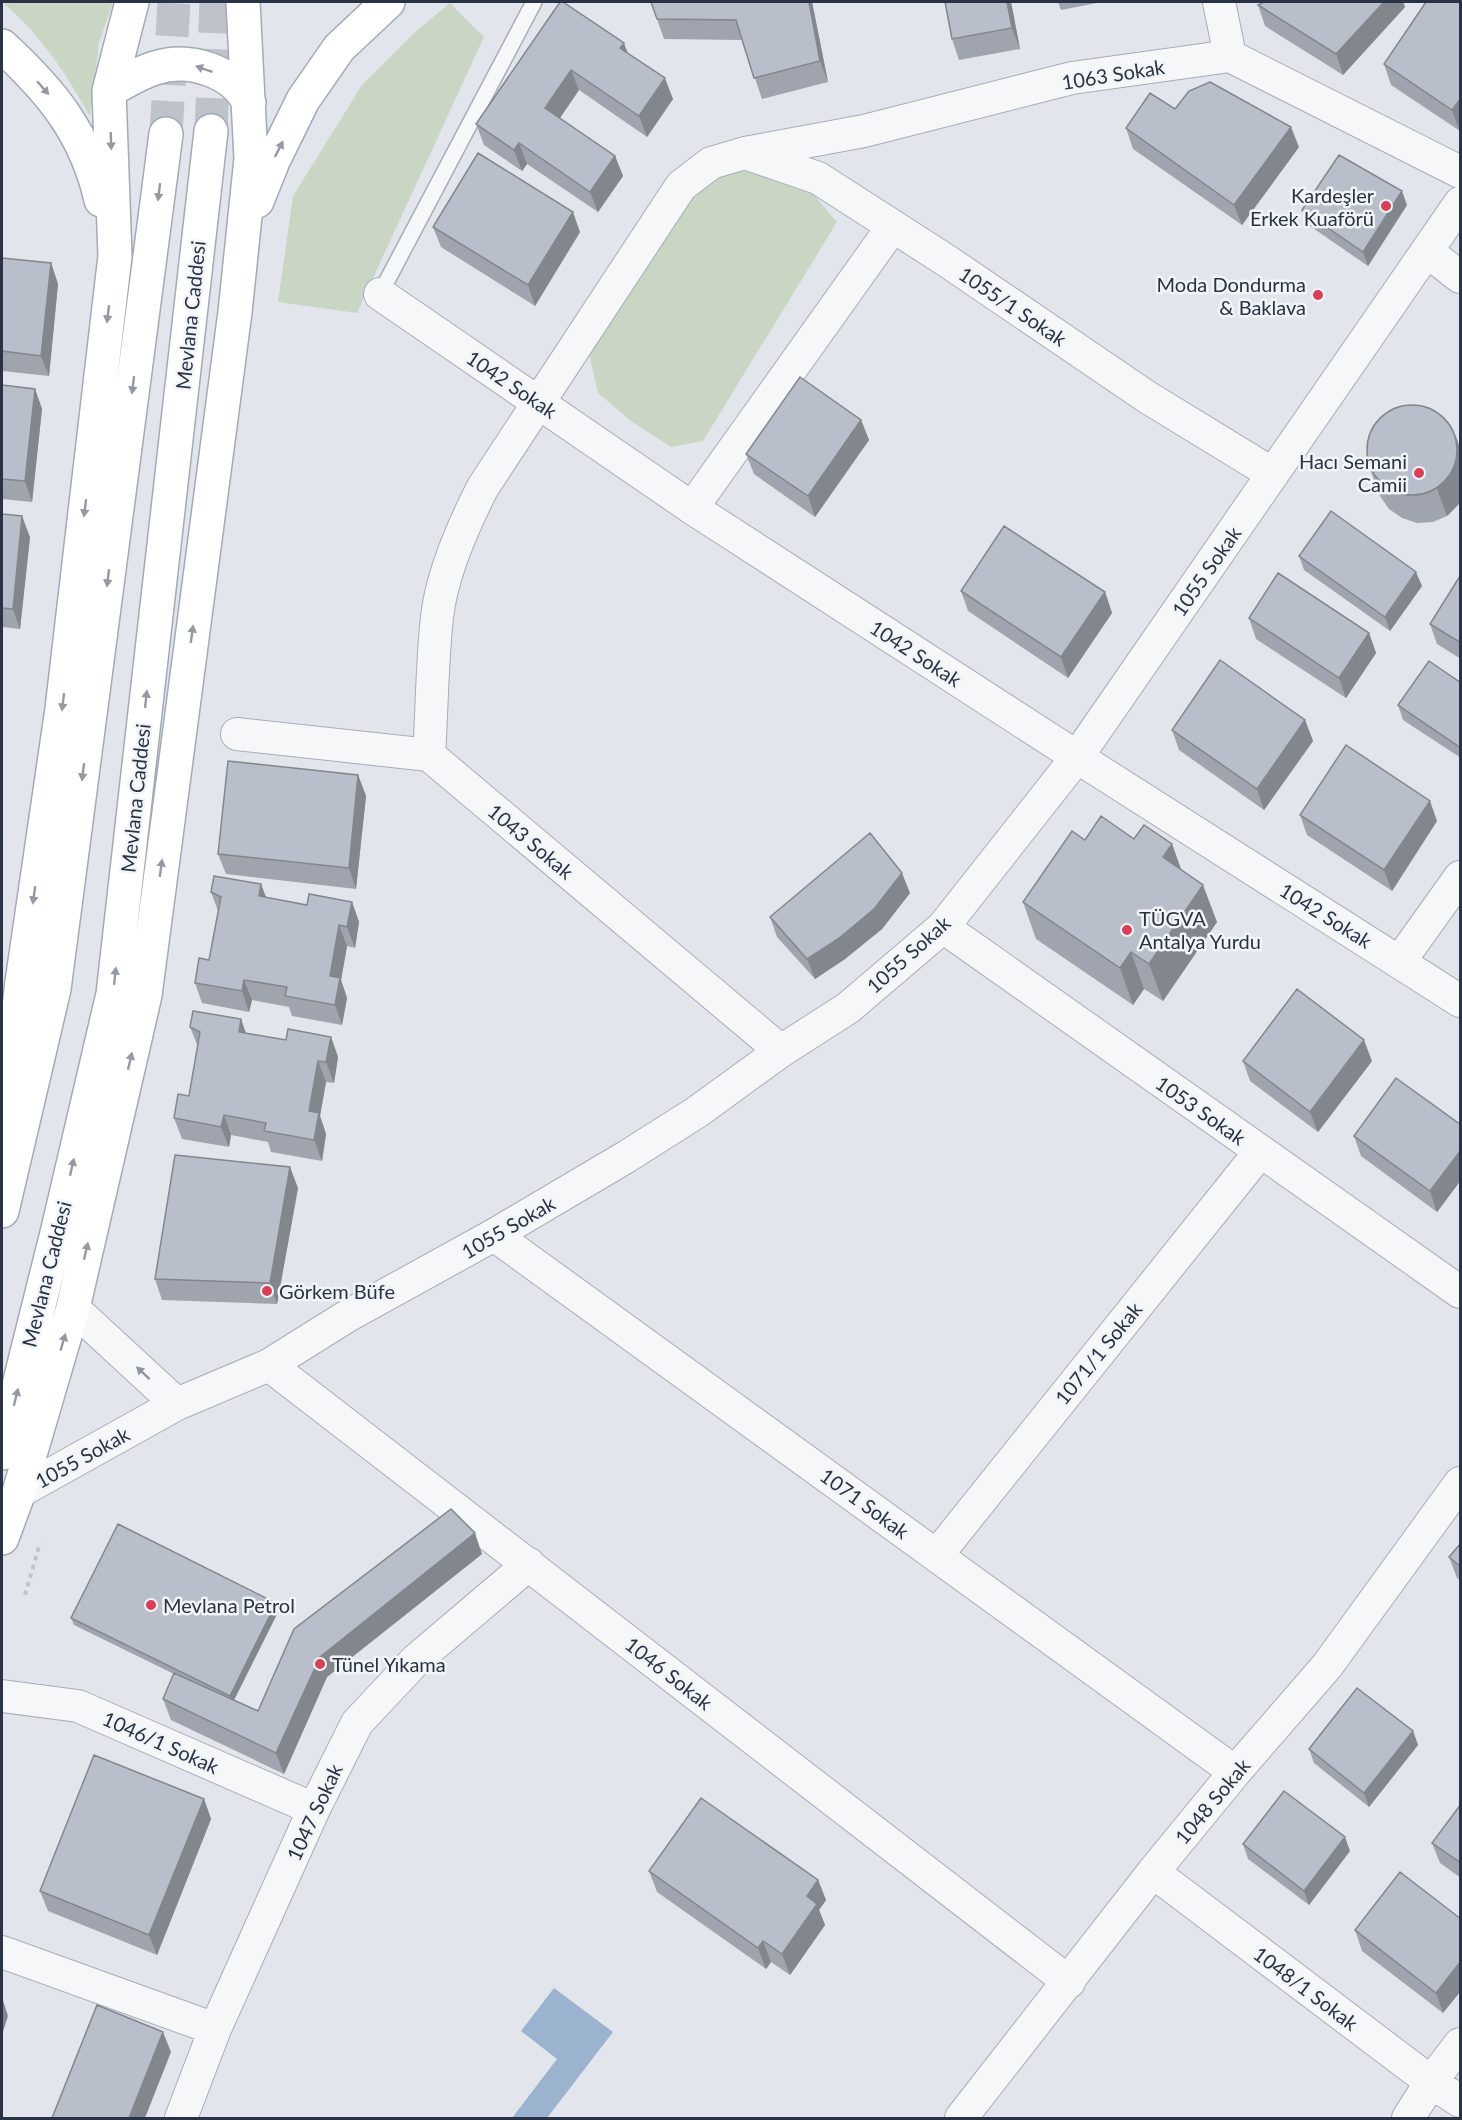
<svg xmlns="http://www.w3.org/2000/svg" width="1462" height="2120" viewBox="0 0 1462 2120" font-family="Lato,sans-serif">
  <rect width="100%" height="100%" fill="#e2e6ec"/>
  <path fill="#c8d6c3" d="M 2,2 L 113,2 L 99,43 L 90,116 C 64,71 42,36 2,2 Z
    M 450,3 L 484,37 L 357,313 L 278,302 L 293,196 L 362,85 L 414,33 Z
    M 731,170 L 771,174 L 813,194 L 837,222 L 703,441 L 671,447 L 631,421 L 598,393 L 589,353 L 698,188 Z"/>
  <path fill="#9bb3ce" d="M 554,1988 L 613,2032 L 547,2118 L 512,2118 L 557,2059 L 521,2031 Z"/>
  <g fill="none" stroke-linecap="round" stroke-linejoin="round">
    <path stroke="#bdc2cb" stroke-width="33" stroke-dasharray="33 16" stroke-linecap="butt" d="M 211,131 L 216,2
      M 166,134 L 174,2"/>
    <defs>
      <path id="lane" d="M 380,294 L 534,2"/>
      <path id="street" d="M 1219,2 L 1230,56
        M 748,154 L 818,178 L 947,261 L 1147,397 L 1273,474
        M 1428,252 L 1460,277
        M 380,294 L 692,508 L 1077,757 L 1460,1001
        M 692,508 L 893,226
        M 237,734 L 429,755 L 781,1051
        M 429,755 C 432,709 432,663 437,617 C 442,573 463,526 483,487 L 681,186 L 711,163 L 745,153 L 864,131 L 1072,78 L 1230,56 L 1460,172
        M 943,927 L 1460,1292
        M 1400,961 L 1460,877
        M 494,1235 L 1235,1772
        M 269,1365 L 1069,1982
        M 177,1404 L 269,1365 L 349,1315 L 494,1235 L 626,1157 L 697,1112 L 781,1051 L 848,1008 L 943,927 L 1077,757 L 1460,203
        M 19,1492 L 177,1404 L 73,1308
        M 937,1555 L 1260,1152
        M 2,1696 L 78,1706 L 314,1809
        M 1153,1872 L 1431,2082 L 1460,2101
        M 2,1952 L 215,2029
        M 181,2118 L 215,2029 L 314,1809 L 357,1723 L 416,1660 L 529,1564
        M 961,2118 L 1153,1872 L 1235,1772 L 1327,1666 L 1460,1483
        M 1408,2118 L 1431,2082 L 1460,2044"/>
      <path id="primary" d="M 2,46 C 51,91 86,133 101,200
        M 109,91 C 124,82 139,73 155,68 C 189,57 234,71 249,103
        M 257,201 L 273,161 L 303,100 L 339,48 L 388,2
        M 2,1147 L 22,982 L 62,709 L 115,256 L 109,91 L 132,2
        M 2,1211 L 54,989 L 166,134
        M 2,1453 L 58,1229 L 113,994 L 211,131
        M 2,1538 L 19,1492 L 73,1308 L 145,995 L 235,312 L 251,159 L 243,2"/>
    </defs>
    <use href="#lane" stroke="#a7adb7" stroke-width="18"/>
    <use href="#street" stroke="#a7adb7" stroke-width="34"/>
    <use href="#primary" stroke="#a1aab8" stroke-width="36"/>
    <path stroke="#c0c4ca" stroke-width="4" stroke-dasharray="4.5 4.5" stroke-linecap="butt" d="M 25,1595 L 40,1543"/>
    <use href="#lane" stroke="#f5f7f9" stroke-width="15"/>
    <use href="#street" stroke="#f5f7f9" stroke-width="32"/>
    <use href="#primary" stroke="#fff" stroke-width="33"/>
  </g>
  <path fill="#9fa4ae" d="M 560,2 L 628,53 L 673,99 L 647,137 L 579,90 L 560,118 L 615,156 L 623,176 L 598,212 L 527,164 L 522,171 L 484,145 L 476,124 Z
    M 812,2 L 828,82 L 762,99 L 742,40 L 664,39 L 657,19 Z
    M 945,2 L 1011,2 L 1020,49 L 959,60 L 952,39 Z
    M 1058,2 L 1102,2 L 1061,10 Z
    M 1264,2 L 1403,2 L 1405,7 L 1343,75 L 1265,26 L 1258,5 Z
    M 1461,2 L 1461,130 L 1460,131 L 1391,85 L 1384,64 Z
    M 1175,109 L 1299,147 L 1242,225 L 1133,149 L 1126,128 Z
    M 1407,205 L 1368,266 L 1307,224 L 1302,210 Z
    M 433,227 L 580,232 L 535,306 L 441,247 Z
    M 2,258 L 51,263 L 58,284 L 49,376 L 2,371 Z
    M 2,385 L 35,389 L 42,409 L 32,502 L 2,499 Z
    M 861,420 L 869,440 L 815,517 L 754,474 L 746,454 Z
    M 1456,437 L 1461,451 L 1461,501 L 1458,505 L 1447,516 L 1433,522 L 1417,523 L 1402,518 L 1389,509 L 1380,496 L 1370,469 Z
    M 2,514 L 30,537 L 20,629 L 2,627 Z
    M 1299,556 L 1422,586 L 1390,631 L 1304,570 Z
    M 1460,576 L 1461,659 L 1437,644 L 1430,624 Z
    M 961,591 L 1105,592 L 1112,613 L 1068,678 L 968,611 Z
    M 1249,618 L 1369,633 L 1376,653 L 1346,698 L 1256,639 Z
    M 1461,683 L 1461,758 L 1403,720 L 1398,705 Z
    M 1305,720 L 1313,741 L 1264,810 L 1179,750 L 1172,730 Z
    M 358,775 L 366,796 L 356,889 L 226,874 L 218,854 Z
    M 1300,815 L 1437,821 L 1392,891 L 1307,835 Z
    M 1134,839 L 1172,844 L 1181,869 L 1217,922 L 1163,1001 L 1144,989 L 1133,1005 L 1036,939 L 1023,902 L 1085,840 Z
    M 211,892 L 266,898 L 307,905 L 352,902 L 359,922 L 355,948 L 347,946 L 341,980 L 347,998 L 342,1025 L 292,1016 L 289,1007 L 252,1000 L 249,1012 L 202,1003 L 195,983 L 209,960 L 218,911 Z
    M 910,893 L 882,929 L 845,959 L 815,979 L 777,937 L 770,917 Z
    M 241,1019 L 246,1033 L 286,1040 L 331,1037 L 338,1057 L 334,1083 L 326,1082 L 320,1116 L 326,1134 L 322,1161 L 271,1152 L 268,1142 L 231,1135 L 229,1147 L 182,1139 L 174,1118 L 189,1096 L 198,1047 L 190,1027 Z
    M 1243,1061 L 1372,1061 L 1318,1132 L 1250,1081 Z
    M 1461,1125 L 1461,1180 L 1437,1212 L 1361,1156 L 1354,1136 Z
    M 298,1188 L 277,1304 L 162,1300 L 155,1279 Z
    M 1461,1543 L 1461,1581 L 1457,1578 L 1449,1557 Z
    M 482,1554 L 327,1677 L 284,1774 L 171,1720 L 163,1699 L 174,1674 L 74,1625 L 71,1618 L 276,1603 L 279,1610 L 234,1700 L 258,1711 Z
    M 1413,1731 L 1418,1745 L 1369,1807 L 1314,1763 L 1309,1749 Z
    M 204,1799 L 211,1819 L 157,1955 L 48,1911 L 40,1891 Z
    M 1461,1804 L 1461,1878 L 1440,1863 L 1432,1843 Z
    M 1243,1844 L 1350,1851 L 1309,1905 L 1248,1859 Z
    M 649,1871 L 818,1880 L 826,1900 L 819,1910 L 825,1925 L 790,1975 L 771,1962 L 766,1969 L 657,1892 Z
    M 1400,1872 L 1443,2013 L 1362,1951 L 1355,1930 Z"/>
  <path fill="#82868d" d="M 809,2 L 812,2 L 828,82 L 820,61 Z
    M 1007,2 L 1011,2 L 1020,49 L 1012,28 Z
    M 1384,2 L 1403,2 L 1405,7 L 1343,75 L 1336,54 Z
    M 624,43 L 632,64 L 620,48 Z
    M 571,70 L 579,90 L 553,128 L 545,108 Z
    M 665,78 L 673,99 L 647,137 L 639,116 Z
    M 1461,98 L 1461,130 L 1460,131 L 1452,110 Z
    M 1291,127 L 1299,147 L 1242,225 L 1234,205 Z
    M 519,143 L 527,164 L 522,171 L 514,150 Z
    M 615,156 L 623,176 L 598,212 L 590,192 Z
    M 1402,191 L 1407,205 L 1368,266 L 1363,252 Z
    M 573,212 L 580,232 L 535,306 L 528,285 Z
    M 51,263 L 58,284 L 49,376 L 41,356 Z
    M 35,389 L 42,409 L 32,502 L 25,481 Z
    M 861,420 L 869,440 L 815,517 L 808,496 Z
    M 1456,437 L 1461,451 L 1461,501 L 1458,505 L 1447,516 L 1437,489 Z
    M 22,516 L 30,537 L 20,629 L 13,609 Z
    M 1416,572 L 1422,586 L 1390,631 L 1385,617 Z
    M 1105,592 L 1112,613 L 1068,678 L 1061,657 Z
    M 1369,633 L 1376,653 L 1346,698 L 1339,678 Z
    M 1305,720 L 1313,741 L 1264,810 L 1257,789 Z
    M 358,775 L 366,796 L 356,889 L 349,868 Z
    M 1430,801 L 1437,821 L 1392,891 L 1384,870 Z
    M 1172,844 L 1185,881 L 1163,857 Z
    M 902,873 L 910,893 L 882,929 L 845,959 L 815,979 L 807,959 Z
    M 261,884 L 269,905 L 259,896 Z
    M 1203,885 L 1217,922 L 1163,1001 L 1149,964 Z
    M 352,902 L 359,922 L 355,948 L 347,927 Z
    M 339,925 L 347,946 L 341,980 L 347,998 L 342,1025 L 335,1005 L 330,976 Z
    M 1131,952 L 1144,989 L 1133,1005 L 1120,968 Z
    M 244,980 L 252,1000 L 249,1012 L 242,991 Z
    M 241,1019 L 248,1040 L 239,1032 Z
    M 331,1037 L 338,1057 L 334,1083 L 326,1062 Z
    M 1364,1040 L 1372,1061 L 1318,1132 L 1310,1112 Z
    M 318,1061 L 326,1082 L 320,1116 L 326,1134 L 322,1161 L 314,1140 L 309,1111 Z
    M 224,1115 L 231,1135 L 229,1147 L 221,1127 Z
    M 1461,1150 L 1461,1180 L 1437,1212 L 1430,1191 Z
    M 290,1167 L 298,1188 L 277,1304 L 270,1283 Z
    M 475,1533 L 482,1554 L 327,1677 L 284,1774 L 276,1753 L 320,1657 Z
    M 276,1603 L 279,1610 L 232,1704 L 230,1696 Z
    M 1413,1731 L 1418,1745 L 1369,1807 L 1364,1793 Z
    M 204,1799 L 211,1819 L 157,1955 L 149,1935 Z
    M 1345,1837 L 1350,1851 L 1309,1905 L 1304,1891 Z
    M 818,1880 L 826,1900 L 819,1910 L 825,1925 L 790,1975 L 782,1954 L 807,1896 Z
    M 763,1941 L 771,1962 L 766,1969 L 758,1948 Z
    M 1461,1961 L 1461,1991 L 1443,2013 L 1436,1993 Z
    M 2,1997 L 8,2016 L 2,2035 Z
    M 163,2032 L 171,2052 L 145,2118 L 129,2118 Z"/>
  <path fill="#b9bfca" stroke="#82868d" stroke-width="1.5" d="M 560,2 L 563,2 L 624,43 L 620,48 L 665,78 L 639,116 L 571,70 L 545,108 L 615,156 L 590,192 L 519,143 L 514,150 L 476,124 Z
    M 651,2 L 809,2 L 820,61 L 754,78 L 736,20 L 657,19 Z
    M 945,2 L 1007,2 L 1012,28 L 952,39 Z
    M 1264,2 L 1384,2 L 1336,54 L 1258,5 Z
    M 1426,2 L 1461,2 L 1461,98 L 1452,110 L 1384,64 Z
    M 1210,82 L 1291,127 L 1234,205 L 1126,128 L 1150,93 L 1175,109 L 1189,91 Z
    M 478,153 L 573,212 L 528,285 L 433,227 Z
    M 1339,155 L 1402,191 L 1363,252 L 1302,210 Z
    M 2,258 L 51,263 L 41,356 L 2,351 Z
    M 800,377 L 861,420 L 808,496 L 746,454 Z
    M 2,385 L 35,389 L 25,481 L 2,479 Z
    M1367 450a45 45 0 1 1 90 0a45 45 0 1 1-90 0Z
    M 1331,511 L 1416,572 L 1385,617 L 1299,556 Z
    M 2,514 L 22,516 L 13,609 L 2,608 Z
    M 1004,526 L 1105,592 L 1061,657 L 961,591 Z
    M 1278,573 L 1369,633 L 1339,678 L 1249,618 Z
    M 1460,576 L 1461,576 L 1461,643 L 1430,624 Z
    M 1220,660 L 1305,720 L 1257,789 L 1172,730 Z
    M 1429,661 L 1461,683 L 1461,748 L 1398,705 Z
    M 1346,745 L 1430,801 L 1384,870 L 1300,815 Z
    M 228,761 L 358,775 L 349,868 L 218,854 Z
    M 1101,816 L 1134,839 L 1144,825 L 1172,844 L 1163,857 L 1203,885 L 1149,964 L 1131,952 L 1120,968 L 1023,902 L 1072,831 L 1085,840 Z
    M 870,833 L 902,873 L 874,909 L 838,939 L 807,959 L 770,917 Z
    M 214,876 L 261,884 L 259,896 L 307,905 L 309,894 L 352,902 L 347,927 L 339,925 L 330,976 L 340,978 L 335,1005 L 285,996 L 287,987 L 244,980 L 242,991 L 195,983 L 199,958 L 209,960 L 221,897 L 211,892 Z
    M 1297,989 L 1364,1040 L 1310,1112 L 1243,1061 Z
    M 193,1011 L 241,1019 L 239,1032 L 286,1040 L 288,1029 L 331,1037 L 326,1062 L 318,1061 L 309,1111 L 319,1113 L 314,1140 L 264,1131 L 266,1123 L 224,1115 L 221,1127 L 174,1118 L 178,1094 L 189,1096 L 200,1032 L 190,1027 Z
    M 1396,1078 L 1461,1125 L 1461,1150 L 1430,1191 L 1354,1136 Z
    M 175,1155 L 290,1167 L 270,1283 L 155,1279 Z
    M 451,1509 L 475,1533 L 320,1657 L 276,1753 L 163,1699 L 174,1673 L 258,1711 L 294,1629 Z
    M 118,1524 L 276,1603 L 230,1696 L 71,1618 Z
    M 1461,1543 L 1461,1567 L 1449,1557 Z
    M 1357,1688 L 1413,1731 L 1364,1793 L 1309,1749 Z
    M 94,1755 L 204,1799 L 149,1935 L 40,1891 Z
    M 1284,1791 L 1345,1837 L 1304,1891 L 1243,1844 Z
    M 701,1798 L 818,1880 L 807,1896 L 817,1904 L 782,1954 L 763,1941 L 758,1948 L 649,1871 Z
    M 1461,1804 L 1461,1863 L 1432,1843 Z
    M 1400,1872 L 1461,1919 L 1461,1961 L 1436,1993 L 1355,1930 Z
    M 97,2005 L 163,2032 L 129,2118 L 52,2118 Z"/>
  <defs><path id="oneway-solid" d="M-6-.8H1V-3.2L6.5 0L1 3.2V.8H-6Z" transform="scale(1.5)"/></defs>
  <g fill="#9499a2">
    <use href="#oneway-solid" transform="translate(204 69) rotate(-161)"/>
    <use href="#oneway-solid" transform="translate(43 88) rotate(49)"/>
    <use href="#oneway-solid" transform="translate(111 141) rotate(88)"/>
    <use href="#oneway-solid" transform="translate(279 149) rotate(-63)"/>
    <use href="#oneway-solid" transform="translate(159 192) rotate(97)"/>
    <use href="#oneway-solid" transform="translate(108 314) rotate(97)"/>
    <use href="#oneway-solid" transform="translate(133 385) rotate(97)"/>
    <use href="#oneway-solid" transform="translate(85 508) rotate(97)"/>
    <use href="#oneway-solid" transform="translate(108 578) rotate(97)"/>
    <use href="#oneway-solid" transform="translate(192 634) rotate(-82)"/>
    <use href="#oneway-solid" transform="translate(146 699) rotate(-84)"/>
    <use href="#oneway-solid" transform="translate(63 702) rotate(97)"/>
    <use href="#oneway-solid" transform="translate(83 772) rotate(97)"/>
    <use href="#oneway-solid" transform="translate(161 868) rotate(-82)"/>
    <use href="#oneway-solid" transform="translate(34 895) rotate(98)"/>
    <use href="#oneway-solid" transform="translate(115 976) rotate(-84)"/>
    <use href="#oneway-solid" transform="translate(130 1061) rotate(-77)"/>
    <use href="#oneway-solid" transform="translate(72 1167) rotate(-77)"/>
    <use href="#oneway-solid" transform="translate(86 1251) rotate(-77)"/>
    <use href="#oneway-solid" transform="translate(63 1342) rotate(-74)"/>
    <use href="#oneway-solid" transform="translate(16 1397) rotate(-76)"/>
  </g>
  <use fill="#8f959f" href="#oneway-solid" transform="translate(143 1373) rotate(-137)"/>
  <g fill="#d84056" stroke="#f2f5f8" stroke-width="2">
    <circle cx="1386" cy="206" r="6"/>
    <circle cx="1318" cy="295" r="6"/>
    <circle cx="1419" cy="473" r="6"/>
    <circle cx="1127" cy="930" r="6"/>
    <circle cx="267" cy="1291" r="6"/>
    <circle cx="151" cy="1605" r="6"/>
    <circle cx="320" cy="1664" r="6"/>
  </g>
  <g text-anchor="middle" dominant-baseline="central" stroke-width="5" stroke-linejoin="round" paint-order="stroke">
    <g font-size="20" fill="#293345" stroke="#f2f5f8">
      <text transform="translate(1113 74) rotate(-9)">1063 Sokak</text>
      <text transform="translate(1013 306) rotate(34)">1055/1 Sokak</text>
      <text transform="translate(190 315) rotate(-84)">Mevlana Caddesi</text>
      <text transform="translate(512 384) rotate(34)">1042 Sokak</text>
      <text transform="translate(1206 571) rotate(-55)">1055 Sokak</text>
      <text transform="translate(916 653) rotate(33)">1042 Sokak</text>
      <text transform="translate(135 798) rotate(-84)">Mevlana Caddesi</text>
      <text transform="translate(531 841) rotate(40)">1043 Sokak</text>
      <text transform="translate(1326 915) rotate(32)">1042 Sokak</text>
      <text transform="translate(908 954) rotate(-42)">1055 Sokak</text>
      <text transform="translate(1201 1110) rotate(35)">1053 Sokak</text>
      <text transform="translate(508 1227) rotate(-30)">1055 Sokak</text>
      <text transform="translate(46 1274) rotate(-76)">Mevlana Caddesi</text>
      <text transform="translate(1098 1353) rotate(-51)">1071/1 Sokak</text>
      <text transform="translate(82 1457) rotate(-29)">1055 Sokak</text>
      <text transform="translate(865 1503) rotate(36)">1071 Sokak</text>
      <text transform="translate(669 1673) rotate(38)">1046 Sokak</text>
      <text transform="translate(161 1742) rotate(24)">1046/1 Sokak</text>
      <text transform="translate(1212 1801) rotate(-50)">1048 Sokak</text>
      <text transform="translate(314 1812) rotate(-65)">1047 Sokak</text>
      <text transform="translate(1306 1988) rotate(37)">1048/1 Sokak</text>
    </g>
    <g font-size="20" fill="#293345" stroke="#f2f5f8" text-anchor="start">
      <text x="1374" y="195" text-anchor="end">Kardeşler<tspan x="1374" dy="23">Erkek Kuaförü</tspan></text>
      <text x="1306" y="284" text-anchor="end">Moda Dondurma<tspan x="1306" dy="23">&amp; Baklava</tspan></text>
      <text x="1407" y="461" text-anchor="end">Hacı Semani<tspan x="1407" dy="23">Camii</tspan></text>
      <text x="1139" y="918">TÜGVA<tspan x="1139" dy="23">Antalya Yurdu</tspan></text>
      <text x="279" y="1291">Görkem Büfe</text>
      <text x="163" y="1605">Mevlana Petrol</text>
      <text x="332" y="1664">Tünel Yıkama</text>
    </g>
  </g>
  <rect width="1462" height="2120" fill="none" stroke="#293345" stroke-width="6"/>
</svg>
